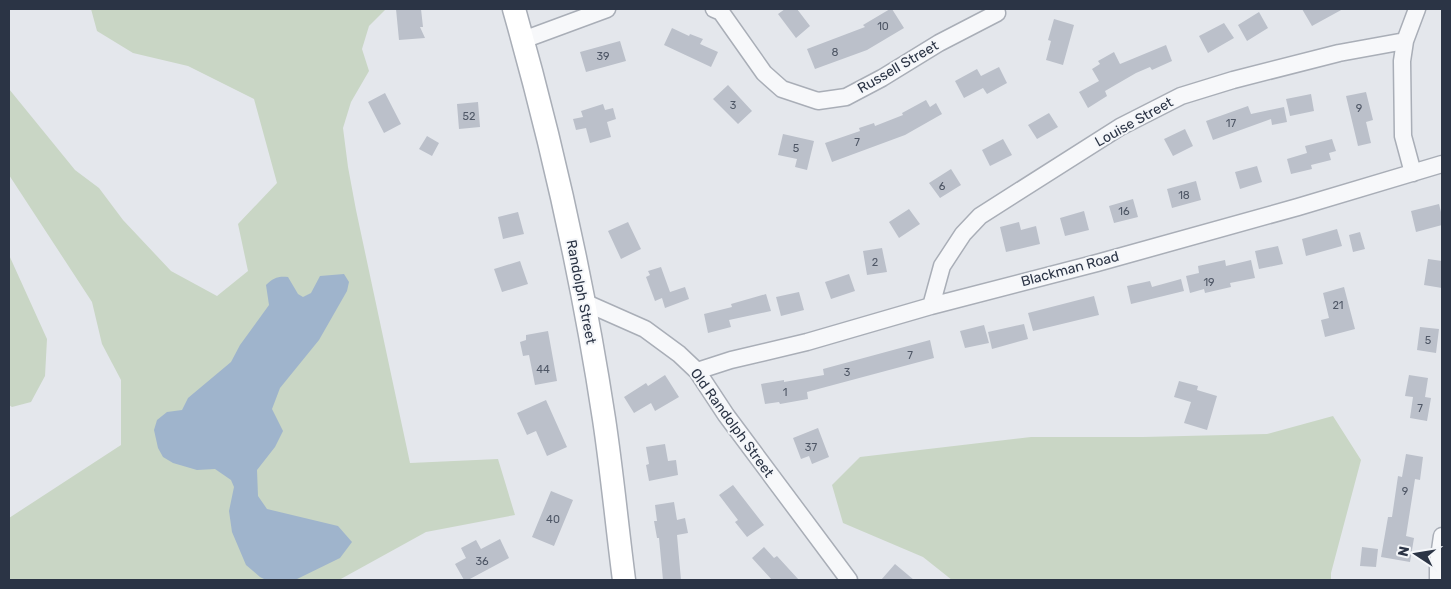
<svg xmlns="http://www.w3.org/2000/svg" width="1451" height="589" viewBox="0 0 1451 589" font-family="Rubik,sans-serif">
  <rect width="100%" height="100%" fill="#e4e7ec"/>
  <path fill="#c9d6c5" d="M 91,9 L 386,9 L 369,26 L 362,49 L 369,71 L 351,102 L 343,128 L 348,167 L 356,210 L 410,463 L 498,459 L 515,515 L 426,532 L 339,580 L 9,580 L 9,518 L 121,445 L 121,380 L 102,344 L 92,302 L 9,175 L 9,89 L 75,170 L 99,188 L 123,220 L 171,271 L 217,296 L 248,271 L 238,224 L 277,183 L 254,99 L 188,66 L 133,53 L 97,31 Z
    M 9,255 L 47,339 L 45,376 L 31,402 L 12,407 L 9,405 Z
    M 1333,416 L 1361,460 L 1331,573 L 1331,580 L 952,580 L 923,557 L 843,523 L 832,485 L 860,457 L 1031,437 L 1143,437 L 1267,434 Z"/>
  <path fill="#9fb4cc" d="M 344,274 L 349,282 L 347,291 L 319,340 L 280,388 L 272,409 L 283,431 L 275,447 L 257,470 L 258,496 L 267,509 L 338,526 L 352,542 L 340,558 L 295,580 L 266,580 L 260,577 L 246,565 L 232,532 L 229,511 L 234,487 L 231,480 L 215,469 L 197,470 L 173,463 L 163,457 L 158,448 L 154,430 L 157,420 L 167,412 L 182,410 L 188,398 L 231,362 L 240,345 L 269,305 L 266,285 C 273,278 278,276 288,277 L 298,294 L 303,297 L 311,293 L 320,276 Z"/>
  <path fill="#bbc0ca" d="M 396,9 L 421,9 L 423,27 L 420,27 L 425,38 L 399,40 Z
    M 785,9 L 797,9 L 810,26 L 796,38 L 778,14 Z
    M 890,9 L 892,9 L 904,28 L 867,50 L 815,69 L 807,49 L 865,27 L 863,25 Z
    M 1302,9 L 1343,9 L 1312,26 Z
    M 1259,12 L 1268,28 L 1247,41 L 1238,25 Z
    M 1054,19 L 1074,25 L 1063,65 L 1046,60 L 1051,41 L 1048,40 Z
    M 1224,23 L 1234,38 L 1208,53 L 1199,36 Z
    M 672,28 L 689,36 L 690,34 L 703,39 L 700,44 L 718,52 L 711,67 L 664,45 Z
    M 620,41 L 626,61 L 586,72 L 580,52 Z
    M 1166,45 L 1172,61 L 1152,70 L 1150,67 L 1136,73 L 1105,91 L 1107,96 L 1088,108 L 1079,92 L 1099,81 L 1092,69 L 1100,64 L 1098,61 L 1114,52 L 1120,64 Z
    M 999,67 L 1007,83 L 987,94 L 983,88 L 964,98 L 955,81 L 977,69 L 981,76 Z
    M 728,85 L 752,111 L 738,124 L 713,99 Z
    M 1366,92 L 1373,120 L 1366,122 L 1371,143 L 1358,146 L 1346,96 Z
    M 385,93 L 401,124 L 384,133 L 368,102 Z
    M 1311,94 L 1314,111 L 1290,116 L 1286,99 Z
    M 926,100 L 930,107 L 936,103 L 942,114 L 905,135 L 832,162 L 825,143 L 860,131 L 859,128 L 874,123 L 875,126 L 903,115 L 902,113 Z
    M 478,102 L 480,127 L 459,129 L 457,104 Z
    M 603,104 L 605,110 L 613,108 L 616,119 L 607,122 L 611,137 L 590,143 L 586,128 L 576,130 L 573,119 L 583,117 L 581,111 Z
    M 1248,106 L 1251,114 L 1284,107 L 1287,122 L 1272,125 L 1271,119 L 1213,140 L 1206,121 Z
    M 1049,113 L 1058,127 L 1037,139 L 1028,125 Z
    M 1185,129 L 1193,146 L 1173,156 L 1164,139 Z
    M 783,134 L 814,141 L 807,170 L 795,167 L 797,159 L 778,155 Z
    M 427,136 L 439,143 L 432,156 L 419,149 Z
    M 1003,139 L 1012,155 L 990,166 L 982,150 Z
    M 1332,139 L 1336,151 L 1329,153 L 1331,160 L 1311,165 L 1312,169 L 1291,174 L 1287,159 L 1307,153 L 1305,146 Z
    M 1257,166 L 1262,182 L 1240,189 L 1235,172 Z
    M 951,169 L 961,185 L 940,198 L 929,183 Z
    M 1196,181 L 1201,200 L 1172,208 L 1167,189 Z
    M 1133,199 L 1138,217 L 1114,223 L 1109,206 Z
    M 1439,204 L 1442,216 L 1442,225 L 1416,232 L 1411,211 Z
    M 909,209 L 920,224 L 899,238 L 889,222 Z
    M 1084,211 L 1089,230 L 1065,236 L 1060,218 Z
    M 518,212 L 524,234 L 503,239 L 498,217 Z
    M 628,222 L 641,249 L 621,259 L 608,231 Z
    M 1019,222 L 1021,230 L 1036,226 L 1040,244 L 1006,252 L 1000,227 Z
    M 1337,229 L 1342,246 L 1306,256 L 1302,239 Z
    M 1360,232 L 1365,249 L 1353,252 L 1349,235 Z
    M 1278,246 L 1283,264 L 1259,269 L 1255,251 Z
    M 882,248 L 887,272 L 867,275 L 863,251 Z
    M 1428,259 L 1442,261 L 1442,288 L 1424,285 Z
    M 1225,260 L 1226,266 L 1251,260 L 1255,278 L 1230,283 L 1231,287 L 1205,293 L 1204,289 L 1190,293 L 1186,276 L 1199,273 L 1198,266 Z
    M 520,261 L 528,284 L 502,292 L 494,269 Z
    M 661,267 L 670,292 L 685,287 L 689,299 L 665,308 L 662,298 L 655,301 L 646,277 L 650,275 L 648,271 Z
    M 849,274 L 855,291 L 831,299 L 825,282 Z
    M 1181,279 L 1184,291 L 1131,304 L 1127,286 L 1150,281 L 1152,287 Z
    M 1344,287 L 1355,329 L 1325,337 L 1321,320 L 1329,318 L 1323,293 Z
    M 799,292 L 804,310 L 781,316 L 776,297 Z
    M 766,294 L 771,311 L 729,320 L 731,327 L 708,333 L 704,314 L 732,307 L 731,304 Z
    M 1094,296 L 1099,315 L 1033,331 L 1028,313 Z
    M 1024,324 L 1028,339 L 992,349 L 988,332 Z
    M 984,325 L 989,343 L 965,348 L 960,331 Z
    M 1420,327 L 1439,329 L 1436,353 L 1417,350 Z
    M 548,331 L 557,381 L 535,385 L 529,355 L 523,356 L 520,342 L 526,340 L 526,335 Z
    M 930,340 L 934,358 L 807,392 L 808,399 L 780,404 L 779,402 L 765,404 L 761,384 L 784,380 L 784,382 L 824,375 L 823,369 Z
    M 665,375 L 679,397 L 655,411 L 651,403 L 634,413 L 624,397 L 646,383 L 648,386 Z
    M 1409,375 L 1428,378 L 1425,397 L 1431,398 L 1427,421 L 1410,418 L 1413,397 L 1405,396 Z
    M 1179,381 L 1198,386 L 1197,390 L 1217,396 L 1207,430 L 1184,423 L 1191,402 L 1174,397 Z
    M 546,400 L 567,447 L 547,456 L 536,431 L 527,435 L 517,413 Z
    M 818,428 L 829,457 L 812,464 L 809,456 L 801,459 L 793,438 Z
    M 665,444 L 668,461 L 676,460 L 678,475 L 649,481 L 646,465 L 649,464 L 646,447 Z
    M 1406,454 L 1423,457 L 1420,480 L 1415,479 L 1406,536 L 1414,538 L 1410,562 L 1381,557 L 1388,517 L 1392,517 L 1398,476 L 1402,477 Z
    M 733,485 L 764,525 L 747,537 L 735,522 L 738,520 L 719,495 Z
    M 551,491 L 573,500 L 554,546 L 532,537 Z
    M 674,502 L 677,520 L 685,518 L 688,533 L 677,535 L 681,580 L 663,580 L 659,538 L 657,538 L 654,521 L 657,521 L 655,505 Z
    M 500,539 L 509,558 L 468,580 L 464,580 L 455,564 L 466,558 L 461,548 L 476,540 L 481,549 Z
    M 764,547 L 774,558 L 777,556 L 799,580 L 772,580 L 752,558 Z
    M 1362,547 L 1378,549 L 1376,567 L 1360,566 Z
    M 895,564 L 914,580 L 881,580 Z"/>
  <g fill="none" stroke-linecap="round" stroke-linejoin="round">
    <defs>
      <path id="minor" d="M 714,9 L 721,12 L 764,73 L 782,89 L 818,101 L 846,97 L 882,78 L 939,43 L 997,13
        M 523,40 L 607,9
        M 1413,173 L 1403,136 L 1402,61 L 1405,41 L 1417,9
        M 584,302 L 645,329 L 679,354 L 697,371 L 726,415 L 849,580
        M 931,306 L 942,266 L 963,234 L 980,216 L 1120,127 L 1181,96 L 1233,80 L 1339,53 L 1405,41
        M 697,371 L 731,360 L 807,342 L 931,306 L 1097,263 L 1298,207 L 1442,164
        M 1438,580 L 1438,564 L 1442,536"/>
      <path id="secondary" d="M 514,9 C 552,143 583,281 604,419 C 612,472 617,526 624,580"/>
    </defs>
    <use href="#minor" stroke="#a9aeb7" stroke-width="19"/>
    <use href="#secondary" stroke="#a9aeb7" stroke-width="25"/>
    <use href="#minor" stroke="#f7f8fa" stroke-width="16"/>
    <use href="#secondary" stroke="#fff" stroke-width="22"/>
  </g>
  <g text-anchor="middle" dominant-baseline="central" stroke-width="4" stroke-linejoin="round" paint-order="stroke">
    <g font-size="11" fill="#4f5766">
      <text x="883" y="26">10</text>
      <text x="835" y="52">8</text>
      <text x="603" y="56">39</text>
      <text x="733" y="105">3</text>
      <text x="1359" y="108">9</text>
      <text x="469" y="116">52</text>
      <text x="1231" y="123">17</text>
      <text x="857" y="142">7</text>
      <text x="796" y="148">5</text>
      <text x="942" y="186">6</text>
      <text x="1184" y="195">18</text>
      <text x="1124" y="211">16</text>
      <text x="875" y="262">2</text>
      <text x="1209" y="282">19</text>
      <text x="1338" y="305">21</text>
      <text x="1428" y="340">5</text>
      <text x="910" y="355">7</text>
      <text x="543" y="369">44</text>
      <text x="847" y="372">3</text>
      <text x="785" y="392">1</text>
      <text x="1420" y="408">7</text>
      <text x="811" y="447">37</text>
      <text x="1405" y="491">9</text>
      <text x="553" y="519">40</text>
      <text x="482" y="561">36</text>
    </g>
    <g font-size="14" fill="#2b3445" stroke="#f4f6f9">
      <text transform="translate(898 67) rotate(-30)">Russell Street</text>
      <text transform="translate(1134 122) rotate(-29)">Louise Street</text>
      <text transform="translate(1070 269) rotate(-15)">Blackman Road</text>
      <text transform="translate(581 292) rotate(79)">Randolph Street</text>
      <text transform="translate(732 423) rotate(54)">Old Randolph Street</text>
    </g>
  </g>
  <rect width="1451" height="589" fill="none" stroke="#2b3445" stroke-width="20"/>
  <g transform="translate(1416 554) rotate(282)" stroke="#f4f6f9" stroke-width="4" paint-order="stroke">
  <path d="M0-4L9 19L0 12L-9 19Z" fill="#2b3445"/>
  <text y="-8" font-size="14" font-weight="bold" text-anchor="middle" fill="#2b3445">N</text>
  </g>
</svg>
